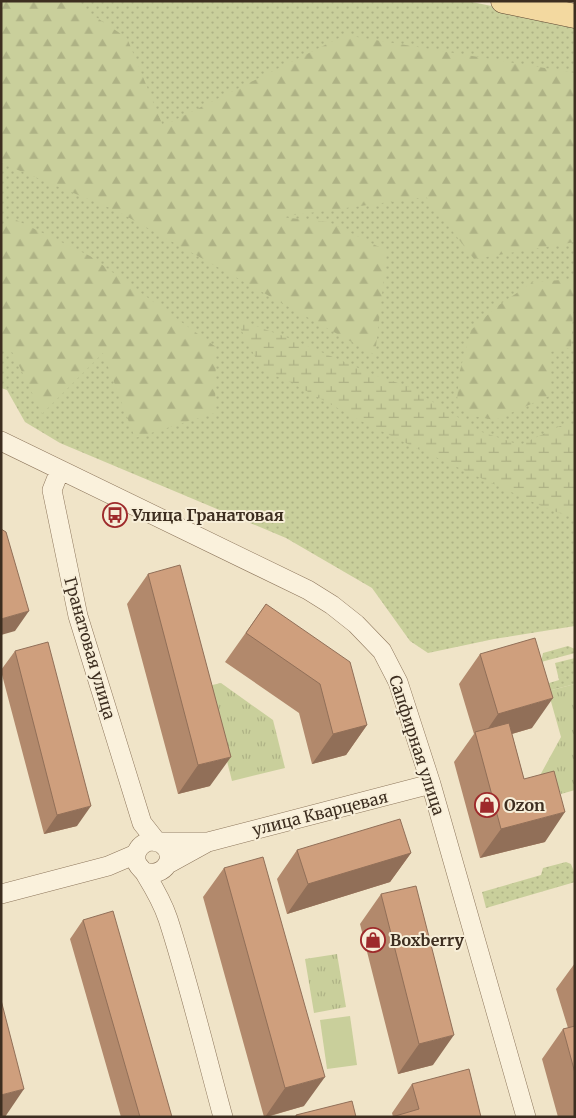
<svg xmlns="http://www.w3.org/2000/svg" width="576" height="1118" viewBox="0 0 576 1118" font-family="Merriweather,serif">
  <defs>
    <pattern id="grass-dots" width="8" height="8" patternUnits="userSpaceOnUse" patternTransform="scale(1.25)"><rect width="8" height="8" fill="#c9cf9b"/><path d="M2 2h.1M6 6h.1" fill="none" stroke="#aeb285" stroke-width="1.8" stroke-linecap="round"/></pattern>
    <pattern id="forest-firs" width="22" height="20" patternUnits="userSpaceOnUse" patternTransform="scale(1.25)"><rect width="22" height="20" fill="#c9cf9b"/><path d="M5 1l3.5 6h-7zM16 11l3.5 6h-7z" fill="#aeb285"/></pattern>
    <pattern id="wetland-marsh" width="20" height="14" patternUnits="userSpaceOnUse" patternTransform="scale(1.25)"><rect width="20" height="14" fill="#c9cf9b"/><path d="M1 5h8M5 5V1M11 12h8M15 12V8" fill="none" stroke="#aeb285"/></pattern>
    <pattern id="park-tufts" width="24" height="20" patternUnits="userSpaceOnUse" patternTransform="scale(1.25)"><rect width="24" height="20" fill="#c9cf9b"/><path d="M3 7l-1-3M5 7V3M7 7l1-3M15 17l-1-3M17 17v-4M19 17l1-3" fill="none" stroke="#aeb285"/></pattern>
  </defs>
  <rect width="100%" height="100%" fill="#f0e4c8"/>
  <path fill="url(#grass-dots)" d="M 1,1 L 467,1 L 575,23 L 575,626 L 494,639 L 428,653 L 410,641 L 372,588 L 286,538 L 60,443 L 25,422 L 7,390 L 1,388 Z
    M 568,646 L 575,649 L 575,653 L 541,662 L 543,653 Z
    M 575,658 L 575,684 L 548,691 L 546,684 L 559,680 L 555,663 Z
    M 566,862 L 571,864 L 575,874 L 575,882 L 486,908 L 482,892 L 541,875 L 543,868 Z"/>
  <path fill="url(#forest-firs)" d="M 1,1 L 72,1 L 127,38 L 163,126 L 345,35 L 575,73 L 575,242 L 474,259 L 426,197 L 280,217 L 329,222 L 387,251 L 375,355 L 117,211 L 1,163 Z
    M 12,218 L 90,256 L 216,347 L 215,413 L 135,438 L 103,353 L 42,414 L 13,353 L 1,347 L 1,230 Z
    M 575,279 L 571,348 L 549,352 L 549,396 L 495,420 L 473,416 L 457,402 L 459,374 L 471,330 L 496,307 L 533,282 Z"/>
  <path fill="url(#wetland-marsh)" d="M 235,318 L 291,339 L 377,376 L 407,386 L 482,432 L 520,445 L 560,426 L 575,426 L 575,518 L 550,510 L 420,450 L 361,421 L 290,382 L 262,370 Z"/>
  <path fill="url(#park-tufts)" d="M 221,683 L 273,720 L 285,768 L 232,781 L 208,686 Z
    M 575,684 L 575,790 L 561,794 L 552,775 L 538,779 L 561,737 L 548,691 Z
    M 337,954 L 346,1007 L 314,1013 L 305,959 Z"/>
  <path fill="#c9cf9b" d="M 350,1016 L 357,1065 L 327,1069 L 320,1020 Z"/>
  <g fill="none" stroke-linecap="round" stroke-linejoin="round">
    <defs>
      <path id="minor" d="M 1,441 L 308,590 L 332,605 L 356,624 L 382,651 L 398,682 L 431,784 L 526,1117
        M 60,470 L 52,490 L 78,616 L 142,823 L 157,842 L 208,842
        M 168,864 L 208,842 L 431,784
        M 145,872 C 164,878 179,856 162,844 C 150,836 134,846 136,860 C 137,867 143,869 146,875 C 154,888 163,904 168,919 C 189,984 205,1051 223,1117
        M 1,894 L 108,866 L 136,854"/>
      <path id="major" d="M 503,1 L 575,16"/>
    </defs>
    <use href="#minor" stroke="#8d765c" stroke-width="20"/>
    <use href="#major" stroke="#5b4430" stroke-width="25"/>
    <use href="#minor" stroke="#faf1dc" stroke-width="19"/>
    <use href="#major" stroke="#f3d9a0" stroke-width="24"/>
  </g>
  <path fill="#b2896c" d="M 148,574 L 210,786 L 178,794 L 127,604 Z
    M 266,604 L 367,725 L 346,755 L 312,764 L 299,713 L 225,662 Z
    M 15,651 L 77,826 L 44,834 L 1,671 L 1,670 Z
    M 480,654 L 532,728 L 512,734 L 524,779 L 545,842 L 480,858 L 454,762 L 474,734 L 459,684 Z
    M 297,850 L 411,853 L 390,882 L 287,914 L 277,879 Z
    M 224,868 L 304,1106 L 267,1117 L 264,1117 L 203,897 Z
    M 381,894 L 433,1065 L 398,1074 L 360,924 Z
    M 83,920 L 172,1117 L 121,1117 L 70,939 Z
    M 575,963 L 575,1117 L 558,1117 L 542,1059 L 563,1029 L 568,1028 L 556,989 Z
    M 412,1084 L 481,1117 L 393,1117 L 392,1113 Z"/>
  <path fill="#916f58" d="M 29,611 L 15,631 L 1,635 L 1,619 Z
    M 553,698 L 532,728 L 478,744 L 478,743 L 498,714 Z
    M 367,725 L 346,755 L 312,764 L 333,734 Z
    M 231,757 L 210,786 L 178,794 L 198,765 Z
    M 91,806 L 77,826 L 44,834 L 57,815 Z
    M 565,812 L 545,842 L 480,858 L 501,829 Z
    M 411,853 L 390,882 L 287,914 L 308,884 Z
    M 454,1035 L 433,1065 L 398,1074 L 419,1044 Z
    M 325,1077 L 304,1106 L 265,1117 L 285,1088 Z
    M 24,1089 L 5,1117 L 1,1117 L 1,1095 Z"/>
  <path fill="#cf9f7d" stroke="#916f58" d="M 1,529 L 6,532 L 29,611 L 1,619 Z
    M 180,565 L 231,757 L 198,765 L 148,574 Z
    M 266,604 L 350,662 L 367,725 L 333,734 L 320,684 L 246,633 Z
    M 535,638 L 553,698 L 498,714 L 480,654 Z
    M 48,642 L 91,806 L 57,815 L 15,651 Z
    M 509,723 L 524,779 L 554,771 L 565,812 L 501,829 L 475,732 Z
    M 400,819 L 411,853 L 308,884 L 297,850 Z
    M 263,857 L 325,1077 L 285,1088 L 224,868 Z
    M 416,886 L 454,1035 L 419,1044 L 381,894 Z
    M 113,911 L 172,1117 L 140,1117 L 83,920 Z
    M 1,1000 L 24,1089 L 1,1095 Z
    M 575,1026 L 575,1073 L 563,1029 Z
    M 469,1069 L 481,1117 L 392,1117 L 419,1109 L 412,1084 Z
    M 352,1101 L 356,1117 L 296,1117 L 296,1115 Z"/>
  <defs>
    <symbol id="bus-ring" viewBox="-11 -11 22 22"><circle r="9.5" fill="#f7eed8" stroke="#9e2a2b" stroke-width="1.5"/><path d="M-5-6H5V4H4V6H2V4H-2V6H-4V4H-5ZM-3.5-4V0h7V-4ZM-3.5 1.2v1.5H-2V1.2ZM2 1.2v1.5H3.5V1.2Z" fill="#9e2a2b"/></symbol>
    <symbol id="shop-ring" viewBox="-11 -11 22 22"><circle r="9.5" fill="#f7eed8" stroke="#9e2a2b" stroke-width="1.5"/><path d="M-5-2.5h2.3a2.7 3.5 0 0 1 5.4 0H5L5.5 6h-11ZM-1.5-2.5h3a1.5 2.3 0 0 0-3 0Z" fill="#9e2a2b"/></symbol>
  </defs>
  <g fill-rule="evenodd">
    <use href="#bus-ring" x="101" y="501" width="28" height="28"/>
    <use href="#shop-ring" x="473" y="791" width="28" height="28"/>
    <use href="#shop-ring" x="359" y="926" width="28" height="28"/>
  </g>
  <g text-anchor="middle" dominant-baseline="central" stroke-width="4" stroke-linejoin="round" paint-order="stroke">
    <g font-size="16" font-weight="bold" fill="#3d2e20" stroke="#f7eed8" text-anchor="start">
      <text x="132" y="515">Улица Гранатовая</text>
      <text x="504" y="805">Ozon</text>
      <text x="390" y="940">Boxberry</text>
    </g>
    <g font-size="16" fill="#3d2e20" stroke="#f7eed8">
      <text transform="translate(90 648) rotate(74)">Гранатовая улица</text>
      <text transform="translate(417 745) rotate(72)">Сапфирная улица</text>
      <text transform="translate(320 813) rotate(-14)">улица Кварцевая</text>
    </g>
  </g>
  <rect width="576" height="1118" fill="none" stroke="#3d2e20" stroke-width="5"/>
</svg>
